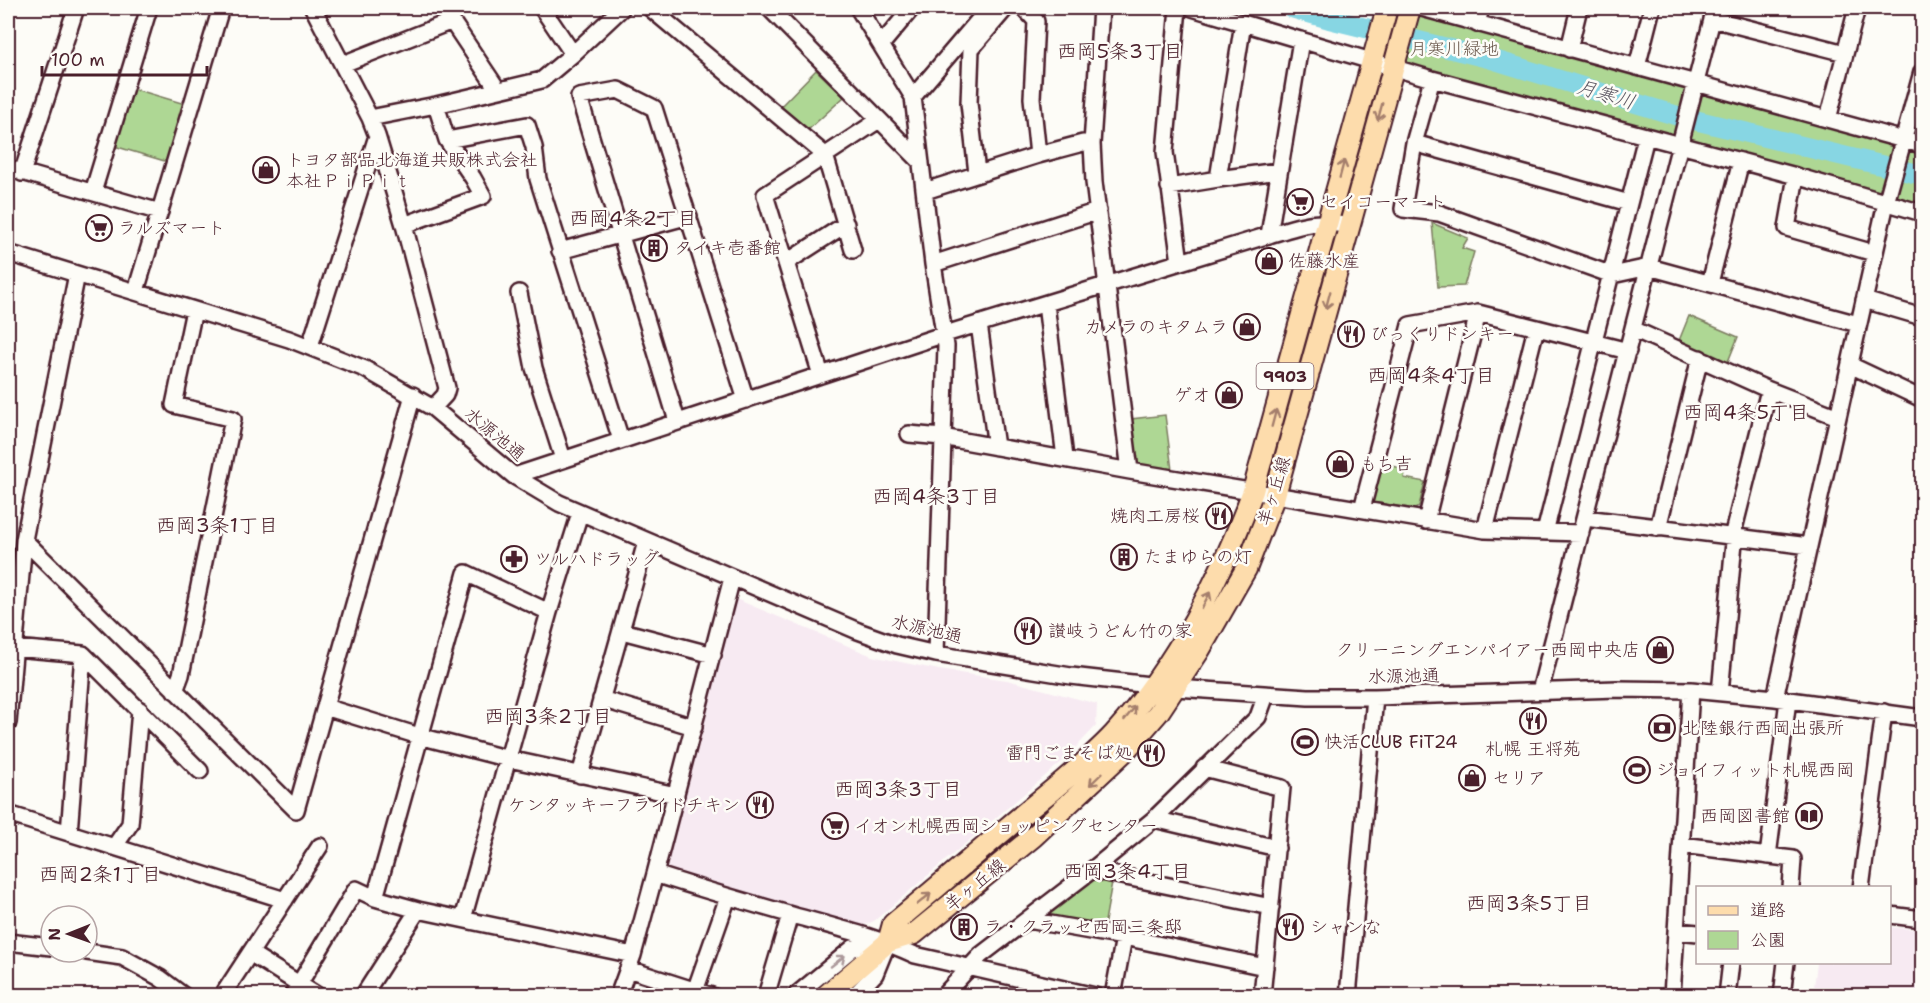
<svg xmlns="http://www.w3.org/2000/svg" width="1930" height="1003" viewBox="0 0 1930 1003" font-family="'Shantell Sans','Klee One',sans-serif">
  <rect width="100%" height="100%" fill="#fdfcf7"/>
  <filter id="ink" filterUnits="userSpaceOnUse"><feTurbulence type="fractalNoise" baseFrequency=".0167" numOctaves="2"/><feDisplacementMap in="SourceGraphic" scale="12" xChannelSelector="R" yChannelSelector="G"/><feConvolveMatrix kernelMatrix="1 2 1 2 8 2 1 2 1" color-interpolation-filters="sRGB"/></filter>
  <g filter="url(#ink)">
    <path fill="#f7eaf2" d="M 736,599 L 872,656 L 939,670 L 1007,680 L 1097,704 L 1096,726 L 1064,760 L 874,921 L 862,926 L 791,908 L 664,868 Z
      M 1890,927 L 1922,930 L 1922,995 L 1813,995 L 1817,963 L 1890,962 Z"/>
    <path fill="#aed794" stroke="#7c7b60" stroke-width="1.5" d="M 1419,12 L 1792,115 L 1862,137 L 1922,150 L 1922,210 L 1837,184 L 1404,64 Z
      M 816,70 L 844,97 L 808,130 L 780,107 Z
      M 131,88 L 185,104 L 168,162 L 114,146 Z
      M 1432,223 L 1468,238 L 1462,248 L 1474,252 L 1464,286 L 1438,287 Z
      M 1689,316 L 1738,337 L 1727,364 L 1678,343 Z
      M 1165,415 L 1172,470 L 1140,465 L 1136,461 L 1131,419 Z
      M 1379,463 L 1406,469 L 1404,478 L 1425,482 L 1419,506 L 1415,509 L 1373,502 L 1371,499 Z
      M 1087,878 L 1112,882 L 1104,927 L 1037,918 Z"/>
    <g fill="none" stroke-linecap="round" stroke-linejoin="round">
      <path stroke="#87d6e3" stroke-width="20" d="M 1291,8 L 1329,19 L 1488,58 L 1678,116 L 1922,175"/>
      <defs>
        <path id="minor" d="M 313,8 L 370,118 L 377,136 L 404,225 L 447,388 L 445,395 L 433,408
          M 443,8 L 498,90
          M 542,8 L 573,54
          M 650,8 L 825,155 L 853,250
          M 769,8 L 921,162
          M 858,8 L 913,97 L 933,264 L 946,346 L 936,654
          M 1024,8 L 1036,21 L 1032,98 L 1038,155
          M 1101,8 L 1092,144 L 1094,182 L 1130,471
          M 1178,8 L 1165,152 L 1180,262
          M 1192,8 L 1432,79 L 1796,176 L 1922,213
          M 1422,8 L 1922,145
          M 1712,19 L 1845,53
          M 1477,24 L 1481,8
          M 881,45 L 912,8
          M 1569,49 L 1579,8
          M 343,64 L 452,21
          M 1637,67 L 1652,8
          M 1432,79 L 1414,143 L 1403,209 L 1439,213 L 1612,275 L 1649,267 L 1858,324
          M 913,97 L 989,8
          M 370,118 L 436,105 L 542,80 L 573,54 L 622,8
          M 1828,119 L 1857,8
          M 447,140 L 527,125 L 534,147 L 538,179 L 621,440
          M 1414,143 L 1629,203
          M 8,168 L 160,212
          M 22,173 L 76,8
          M 977,173 L 969,103 L 971,49 L 1006,8
          M 1796,176 L 1787,228 L 1874,253
          M 1218,179 L 1278,171
          M 1169,187 L 1218,179 L 1243,23
          M 925,191 L 1038,155 L 1083,143 L 1092,144
          M 93,192 L 149,8
          M 404,225 L 483,196 L 473,178 L 447,140 L 436,105
          M 1269,235 L 1301,40
          M 560,251 L 689,216
          M 8,253 L 289,339 L 365,369 L 433,408 L 514,476 L 559,503 L 858,631 L 897,645 L 936,654 L 1071,676 L 1176,688 L 1308,697 L 1375,697 L 1617,689 L 1691,690 L 1775,698 L 1922,718
          M 787,262 L 846,224
          M 933,264 L 1098,211
          M 1710,283 L 1741,161
          M 136,291 L 221,8
          M 519,293 L 534,368 L 563,459
          M 1864,300 L 1922,317
          M 1046,304 L 1065,458
          M 979,324 L 996,447
          M 1633,329 L 1769,390 L 1838,417
          M 310,346 L 377,136
          M 1850,365 L 1922,399
          M 821,375 L 765,195 L 879,120
          M 677,421 L 579,97 L 618,90 L 654,108 L 746,400
          M 909,434 L 942,437 L 1130,471 L 1485,530 L 1581,533
          M 514,476 L 942,335 L 1269,235 C 1301,225 1315,219 1349,226
          M 1362,509 L 1410,325 L 1478,313 L 1628,351
          M 1585,518 L 1809,546
          M 1426,521 L 1478,313
          M 1658,528 L 1700,358
          M 1485,530 L 1536,328
          M 1545,532 L 1646,137
          M 24,540 L 296,810 L 413,395
          M 622,631 L 713,655
          M 14,648 L 83,654 L 200,771
          M 175,691 L 181,675 L 233,419 L 174,405 L 194,310
          M 1540,691 L 1715,8
          M 1720,693 L 1734,542 L 1732,537 L 1769,390
          M 1775,698 L 1886,203 L 1922,72
          M 601,699 L 694,727
          M 325,707 L 419,736 L 509,759 L 676,795
          M 8,723 L 24,540 L 77,274
          M 1204,768 L 1282,788 L 1262,996
          M 580,775 L 646,542
          M 8,814 L 285,900
          M 1154,819 L 1277,848
          M 69,833 L 83,654
          M 1682,845 L 1793,859 L 1791,888
          M 114,847 L 130,824 L 140,710
          M 1768,856 L 1788,700
          M 1092,870 L 1271,907
          M 655,874 C 701,889 746,902 792,915 C 834,927 875,936 915,955 L 1095,996
          M 1861,888 L 1884,712
          M 375,898 L 466,573 L 549,612
          M 418,910 L 633,955
          M 1890,915 L 1922,919
          M 463,919 L 549,612 L 580,513
          M 1028,920 L 1124,937 L 1265,967
          M 1677,931 L 1698,933
          M 8,942 L 51,947
          M 87,952 L 122,957 L 160,978 L 184,996
          M 250,953 L 318,996
          M 628,969 L 712,996
          M 695,991 L 728,897
          M 222,996 L 320,846
          M 292,996 L 356,889 L 375,898 L 418,910 L 363,996
          M 618,996 L 633,955 L 655,874 L 732,578
          M 766,996 L 790,915
          M 795,996 L 853,948 L 885,943
          M 854,996 L 875,974 L 888,942
          M 943,996 L 981,955 L 1092,870 L 1154,819 L 1258,717 L 1266,695
          M 1113,996 L 1124,937
          M 1348,996 L 1375,697
          M 1672,996 L 1691,690
          M 1727,996 L 1731,962
          M 1782,996 L 1786,962"/>
        <path id="major" d="M 888,942 L 893,924 C 932,892 970,859 1008,827 C 1044,796 1082,768 1114,734 C 1178,663 1220,579 1253,491 L 1387,8
          M 825,996 L 888,942 L 914,934 L 1033,837 L 1125,751 L 1158,713 L 1199,651 L 1246,569 L 1275,495 L 1410,8"/>
      </defs>
      <use href="#minor" stroke="#4a1f2b" stroke-width="20"/>
      <use href="#major" stroke="#4a1f2b" stroke-width="24"/>
      <use href="#minor" stroke="#fdfcf7" stroke-width="15"/>
      <use href="#major" stroke="#fddcac" stroke-width="20"/>
    </g>
    <defs><path id="oneway-shaft" d="M-6 0H5M1.5-3L5.5 0L1.5 3" fill="none" stroke-width="1.6" stroke-linecap="round" stroke-linejoin="round" transform="scale(1.5)"/></defs>
    <g stroke="#a47e6c">
      <use href="#oneway-shaft" transform="translate(1380 112) rotate(105)"/>
      <use href="#oneway-shaft" transform="translate(1342 169) rotate(-75)"/>
      <use href="#oneway-shaft" transform="translate(1328 300) rotate(105)"/>
      <use href="#oneway-shaft" transform="translate(1274 418) rotate(-75)"/>
      <use href="#oneway-shaft" transform="translate(1206 600) rotate(-63)"/>
      <use href="#oneway-shaft" transform="translate(1130 713) rotate(-51)"/>
      <use href="#oneway-shaft" transform="translate(1096 779) rotate(136)"/>
      <use href="#oneway-shaft" transform="translate(924 899) rotate(-39)"/>
    </g>
    <use stroke="#ac999b" href="#oneway-shaft" transform="translate(838 961) rotate(-38)"/>
  </g>
  <defs>
    <symbol id="shop-ring" viewBox="-11 -11 22 22"><circle r="9.5" fill="#fdfcf7" stroke="#4a1f2b" stroke-width="1.5"/><path d="M-5-2.5h2.3a2.7 3.5 0 0 1 5.4 0H5L5.5 6h-11ZM-1.5-2.5h3a1.5 2.3 0 0 0-3 0Z" fill="#4a1f2b"/></symbol>
    <symbol id="supermarket-ring" viewBox="-11 -11 22 22"><circle r="9.5" fill="#fdfcf7" stroke="#4a1f2b" stroke-width="1.5"/><path d="M-6-5.5h2.5l.6 2H6L4.5 2H-2.5L-4.4-4H-6ZM-1.5 3.2a1.3 1.3 0 1 0 .1 0ZM3 3.2a1.3 1.3 0 1 0 .1 0Z" fill="#4a1f2b"/></symbol>
    <symbol id="building-ring" viewBox="-11 -11 22 22"><circle r="9.5" fill="#fdfcf7" stroke="#4a1f2b" stroke-width="1.5"/><path d="M-4-6H4V6H1V3H-1V6H-4ZM-2.5-4.3h1.7v1.8h-1.7ZM.8-4.3h1.7v1.8H.8ZM-2.5-1h1.7V.8h-1.7ZM.8-1h1.7V.8H.8Z" fill="#4a1f2b"/></symbol>
    <symbol id="restaurant-ring" viewBox="-11 -11 22 22"><circle r="9.5" fill="#fdfcf7" stroke="#4a1f2b" stroke-width="1.5"/><path d="M-5-6h1v4h1v-4h1v4h1v-4h1v5L-1.5 .5V6h-2V.5L-5-1ZM5-6V6H3V1.5H1.5Q1.5-4 5-6Z" fill="#4a1f2b"/></symbol>
    <symbol id="pharmacy-ring" viewBox="-11 -11 22 22"><circle r="9.5" fill="#fdfcf7" stroke="#4a1f2b" stroke-width="1.5"/><path d="M-2-6h4v4h4v4h-4v4h-4v-4h-4v-4h4Z" fill="#4a1f2b"/></symbol>
    <symbol id="bank-ring" viewBox="-11 -11 22 22"><circle r="9.5" fill="#fdfcf7" stroke="#4a1f2b" stroke-width="1.5"/><path d="M-6-4H6V4H-6ZM0-2.3a2.3 2.3 0 1 0 0 4.6a2.3 2.3 0 1 0 0-4.6Z" fill="#4a1f2b"/></symbol>
    <symbol id="stadium-ring" viewBox="-11 -11 22 22"><circle r="9.5" fill="#fdfcf7" stroke="#4a1f2b" stroke-width="1.5"/><path d="M0-5a6.5 5 0 1 0 0 10a6.5 5 0 1 0 0-10ZM-3.5-1.8h7v3.6h-7Z" fill="#4a1f2b"/></symbol>
    <symbol id="library-ring" viewBox="-11 -11 22 22"><circle r="9.5" fill="#fdfcf7" stroke="#4a1f2b" stroke-width="1.5"/><path d="M-6-4Q-3-5.5-.7-3.5V5Q-3 3-6 4ZM6-4Q3-5.5 .7-3.5V5Q3 3 6 4Z" fill="#4a1f2b"/></symbol>
  </defs>
  <g fill-rule="evenodd">
    <use href="#shop-ring" x="251" y="155" width="30" height="30"/>
    <use href="#supermarket-ring" x="1285" y="187" width="30" height="30"/>
    <use href="#supermarket-ring" x="84" y="213" width="30" height="30"/>
    <use href="#building-ring" x="639" y="233" width="30" height="30"/>
    <use href="#shop-ring" x="1254" y="246" width="30" height="30"/>
    <use href="#shop-ring" x="1232" y="312" width="30" height="30"/>
    <use href="#restaurant-ring" x="1336" y="319" width="30" height="30"/>
    <use href="#shop-ring" x="1214" y="380" width="30" height="30"/>
    <use href="#shop-ring" x="1325" y="449" width="30" height="30"/>
    <use href="#restaurant-ring" x="1204" y="501" width="30" height="30"/>
    <use href="#building-ring" x="1109" y="542" width="30" height="30"/>
    <use href="#pharmacy-ring" x="499" y="544" width="30" height="30"/>
    <use href="#restaurant-ring" x="1013" y="616" width="30" height="30"/>
    <use href="#shop-ring" x="1645" y="635" width="30" height="30"/>
    <use href="#restaurant-ring" x="1518" y="706" width="30" height="30"/>
    <use href="#bank-ring" x="1647" y="713" width="30" height="30"/>
    <use href="#stadium-ring" x="1290" y="727" width="30" height="30"/>
    <use href="#restaurant-ring" x="1136" y="738" width="30" height="30"/>
    <use href="#stadium-ring" x="1622" y="755" width="30" height="30"/>
    <use href="#shop-ring" x="1457" y="763" width="30" height="30"/>
    <use href="#restaurant-ring" x="745" y="790" width="30" height="30"/>
    <use href="#library-ring" x="1794" y="801" width="30" height="30"/>
    <use href="#supermarket-ring" x="820" y="811" width="30" height="30"/>
    <use href="#building-ring" x="949" y="912" width="30" height="30"/>
    <use href="#restaurant-ring" x="1275" y="912" width="30" height="30"/>
  </g>
  <g text-anchor="middle" dominant-baseline="central" stroke-width="5" stroke-linejoin="round" paint-order="stroke">
    <rect fill="#fdfcf7" stroke="#806168" stroke-width="1.5" x="1256.5" y="363" width="57" height="26" rx="4.5"/>
    <g font-size="16" font-weight="bold" fill="#4a1f2b">
      <text x="1285" y="376">9903</text>
    </g>
    <g font-size="18" fill="#68564a" stroke="#fdfcf7">
      <text x="1454" y="49">月寒川緑地</text>
    </g>
    <g font-size="18" fill="#4a1f2b" stroke="#fdfcf7" text-anchor="start">
      <text x="286" y="160">トヨタ部品北海道共販株式会社<tspan x="286" dy="21">本社ＰｉＰｉｔ</tspan></text>
      <text x="1320" y="202">セイコーマート</text>
      <text x="118" y="228">ラルズマート</text>
      <text x="674" y="248">タイキ壱番館</text>
      <text x="1288" y="261">佐藤水産</text>
      <text x="1228" y="327" text-anchor="end">カメラのキタムラ</text>
      <text x="1370" y="334">びっくりドンキー</text>
      <text x="1210" y="395" text-anchor="end">ゲオ</text>
      <text x="1360" y="464">もち吉</text>
      <text x="1200" y="516" text-anchor="end">焼肉工房桜</text>
      <text x="1144" y="557">たまゆらの灯</text>
      <text x="534" y="559">ツルハドラッグ</text>
      <text x="1048" y="631">讃岐うどん竹の家</text>
      <text x="1640" y="650" text-anchor="end">クリーニングエンパイアー西岡中央店</text>
      <text x="1682" y="728">北陸銀行西岡出張所</text>
      <text x="1324" y="742">快活CLUB FiT24</text>
      <text x="1533" y="749" text-anchor="middle">札幌 王将苑</text>
      <text x="1132" y="753" text-anchor="end">雷門ごまそば処</text>
      <text x="1656" y="770">ジョイフィット札幌西岡</text>
      <text x="1492" y="778">セリア</text>
      <text x="740" y="805" text-anchor="end">ケンタッキーフライドチキン</text>
      <text x="1790" y="816" text-anchor="end">西岡図書館</text>
      <text x="854" y="826">イオン札幌西岡ショッピングセンター</text>
      <text x="984" y="927">ラ・クラッセ西岡三条邸</text>
      <text x="1310" y="927">シャンな</text>
    </g>
    <g font-size="18" fill="#4a1f2b" stroke="#fdfcf7">
      <text transform="translate(495 434) rotate(40)">水源池通</text>
      <text transform="translate(1274 491) rotate(-73)">羊ヶ丘線</text>
      <text transform="translate(927 629) rotate(13)">水源池通</text>
      <text transform="translate(1404 676) rotate(-1)">水源池通</text>
      <text transform="translate(975 885) rotate(-39)">羊ヶ丘線</text>
    </g>
    <g font-size="20" fill="#4a1f2b" stroke="#fdfcf7">
      <text x="1120" y="51">西岡5条3丁目</text>
      <text x="633" y="218">西岡4条2丁目</text>
      <text x="1431" y="375">西岡4条4丁目</text>
      <text x="1746" y="412">西岡4条5丁目</text>
      <text x="936" y="496">西岡4条3丁目</text>
      <text x="217" y="525">西岡3条1丁目</text>
      <text x="548" y="716">西岡3条2丁目</text>
      <text x="898" y="789">西岡3条3丁目</text>
      <text x="1127" y="871">西岡3条4丁目</text>
      <text x="100" y="874">西岡2条1丁目</text>
      <text x="1529" y="903">西岡3条5丁目</text>
    </g>
    <g font-size="20" font-style="italic" fill="#5c5662" stroke="#fdfcf7">
      <text transform="translate(1606 94) rotate(17)">月寒川</text>
    </g>
  </g>
  <rect width="1930" height="1003" fill="none" stroke="#fdfcf7" stroke-width="30"/>
  <rect x="15" y="15" width="1900" height="973" fill="none" stroke="#4a1f2b" stroke-width="2" filter="url(#ink)"/>
  <rect x="1696" y="886" width="195" height="78" fill="#fdfcf7" stroke="#b5a4a5" stroke-width="1.5"/>
  <rect x="1708" y="906" width="30" height="9" fill="#fddcac" stroke="#b5a4a5" stroke-width="1.5"/>
  <text x="1750" y="916" font-size="18" fill="#4a1f2b">道路</text>
  <rect x="1708" y="931" width="30" height="18" fill="#aed794" stroke="#b5a4a5" stroke-width="1.5"/>
  <text x="1750" y="946" font-size="18" fill="#4a1f2b">公園</text>
  <g transform="translate(69 934) rotate(269)"><circle r="28" fill="#fdfcf7" stroke="#b5a4a5" stroke-width="1.5"/>
  <path d="M0-4.5L10 22L0 15L-10 22Z" fill="#4a1f2b"/>
  <text y="-9" font-size="16" font-weight="bold" text-anchor="middle" fill="#4a1f2b">N</text>
  </g>
  <path d="M42 66v9h165v-9" fill="none" stroke="#4a1f2b" stroke-width="3"/>
  <text x="51" y="66" font-size="18" fill="#4a1f2b" stroke="#fdfcf7" stroke-width="4.5" paint-order="stroke">100 m</text>
</svg>
